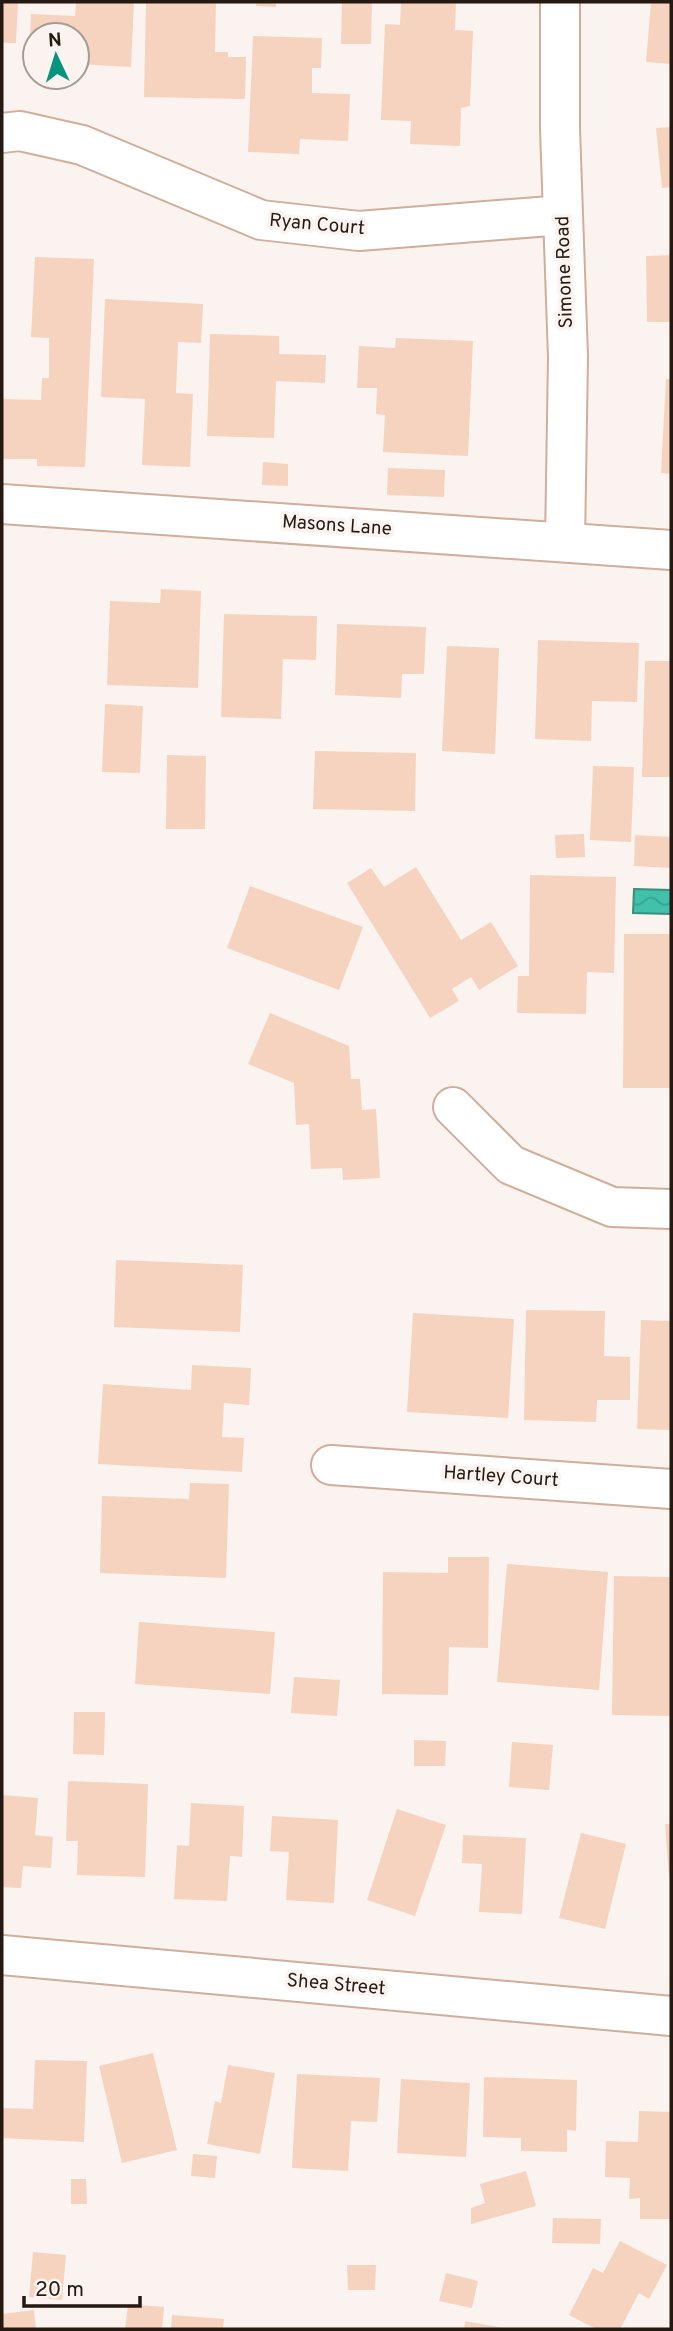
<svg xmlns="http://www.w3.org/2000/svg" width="673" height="2331" viewBox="0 0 673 2331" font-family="Overpass,sans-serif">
  <defs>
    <pattern id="water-waves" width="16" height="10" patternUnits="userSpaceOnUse" patternTransform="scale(1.75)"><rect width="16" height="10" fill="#41c0aa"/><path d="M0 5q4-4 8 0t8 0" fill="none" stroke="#39a491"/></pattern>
  </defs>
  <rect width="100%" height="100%" fill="#faf3ef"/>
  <path fill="url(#water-waves)" stroke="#398e7c" stroke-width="2" d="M 634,889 L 671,890 L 671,914 L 633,913 Z"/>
  <path fill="#f6d3bf" d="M 2,2 L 18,2 L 16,43 L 2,43 Z
    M 76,2 L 134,2 L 131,67 L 77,64 L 77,35 L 35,35 L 35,63 L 29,62 L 31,14 L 75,16 Z
    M 146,2 L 216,2 L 215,52 L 228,52 L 228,57 L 246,57 L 245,99 L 144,97 Z
    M 256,2 L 276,2 L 276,7 L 256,6 Z
    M 342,2 L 372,2 L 371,44 L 341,44 Z
    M 401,2 L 456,2 L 455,30 L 473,31 L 470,106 L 461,108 L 460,146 L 410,144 L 411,121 L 381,120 L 385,24 L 400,25 Z
    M 651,2 L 671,2 L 671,64 L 646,62 Z
    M 253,36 L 322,38 L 321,68 L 312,68 L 312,93 L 350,94 L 348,141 L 300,139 L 299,154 L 248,152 Z
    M 671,127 L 671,187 L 662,188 L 656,128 Z
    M 671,255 L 671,322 L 647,322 L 646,256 Z
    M 35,257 L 94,259 L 85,467 L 37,466 L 37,459 L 2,459 L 2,399 L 41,400 L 42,378 L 49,378 L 49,338 L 31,337 Z
    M 105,299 L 203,304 L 201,343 L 178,342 L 176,393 L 193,394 L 190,467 L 142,465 L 145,399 L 101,397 Z
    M 210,334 L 279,336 L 279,354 L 326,355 L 325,383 L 276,381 L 274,438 L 207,436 Z
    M 396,338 L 473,341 L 468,456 L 383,452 L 385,415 L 376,414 L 377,388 L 357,388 L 359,346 L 395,348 Z
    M 666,379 L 671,379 L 671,474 L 661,473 Z
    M 263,462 L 288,464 L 288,486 L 262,485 Z
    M 388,468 L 445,470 L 444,497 L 387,495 Z
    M 161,589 L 201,591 L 198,688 L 107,685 L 110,601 L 160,603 Z
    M 224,614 L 317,616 L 316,660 L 283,659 L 281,719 L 221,717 Z
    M 337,624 L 426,627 L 424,674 L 402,674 L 401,698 L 335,695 Z
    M 538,640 L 639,643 L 637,702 L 592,701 L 591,741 L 535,739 Z
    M 447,646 L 499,648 L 495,754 L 442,751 Z
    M 645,661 L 671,661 L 671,777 L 642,777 Z
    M 105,704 L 143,706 L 140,773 L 102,772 Z
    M 315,751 L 416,753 L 415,811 L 313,809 Z
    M 167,755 L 206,756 L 205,829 L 166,829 Z
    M 593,766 L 634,767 L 631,842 L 590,840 Z
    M 584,834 L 585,857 L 556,858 L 555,835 Z
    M 635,835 L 671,837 L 671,868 L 634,866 Z
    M 416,867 L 461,940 L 491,922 L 518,966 L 479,990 L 471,977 L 452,989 L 459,1001 L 430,1018 L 347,883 L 371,868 L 384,887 Z
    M 530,875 L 616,877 L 614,973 L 587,972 L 586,1014 L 517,1013 L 518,976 L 529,976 Z
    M 250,886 L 363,927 L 339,990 L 227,948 Z
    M 624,934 L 671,934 L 671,1088 L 623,1088 Z
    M 270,1013 L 349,1046 L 351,1079 L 360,1079 L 362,1110 L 376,1109 L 380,1178 L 343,1180 L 342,1168 L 311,1169 L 309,1124 L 296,1125 L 294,1083 L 248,1064 Z
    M 116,1260 L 243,1265 L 240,1332 L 114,1327 Z
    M 526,1310 L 605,1311 L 604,1356 L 630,1357 L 630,1400 L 597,1400 L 596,1422 L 524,1420 Z
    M 413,1313 L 514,1319 L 508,1418 L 407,1412 Z
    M 641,1320 L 671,1321 L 671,1430 L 637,1429 Z
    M 192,1365 L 251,1368 L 249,1405 L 224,1403 L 222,1437 L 244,1438 L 242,1472 L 98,1464 L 103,1384 L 191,1390 Z
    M 190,1483 L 229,1484 L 226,1578 L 100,1573 L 102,1496 L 189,1499 Z
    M 448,1557 L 489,1557 L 488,1648 L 449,1647 L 448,1695 L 382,1694 L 383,1572 L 448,1573 Z
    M 507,1564 L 608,1572 L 599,1690 L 497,1682 Z
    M 614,1576 L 671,1577 L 671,1716 L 612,1715 Z
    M 139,1622 L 275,1632 L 270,1694 L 135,1684 Z
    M 294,1677 L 340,1680 L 337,1716 L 291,1713 Z
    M 74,1712 L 105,1712 L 104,1755 L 73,1754 Z
    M 414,1740 L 446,1741 L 445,1766 L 414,1766 Z
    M 512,1742 L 553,1745 L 549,1790 L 509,1787 Z
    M 68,1781 L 148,1784 L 145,1877 L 77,1875 L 78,1841 L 66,1841 Z
    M 2,1795 L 38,1798 L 35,1835 L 53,1837 L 51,1868 L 23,1866 L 21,1888 L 2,1887 Z
    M 191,1803 L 244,1806 L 242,1857 L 230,1856 L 227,1901 L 174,1899 L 177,1845 L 189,1846 Z
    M 397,1809 L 446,1825 L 415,1916 L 367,1900 Z
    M 272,1816 L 338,1820 L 334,1903 L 286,1900 L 289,1852 L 270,1851 Z
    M 665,1824 L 671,1824 L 671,1877 L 669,1877 Z
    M 581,1833 L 626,1844 L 605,1929 L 559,1918 Z
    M 463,1835 L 526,1838 L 522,1914 L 479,1912 L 482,1864 L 462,1863 Z
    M 153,2053 L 177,2150 L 122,2163 L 99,2066 Z
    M 35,2060 L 87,2061 L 84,2142 L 2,2138 L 2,2108 L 33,2109 Z
    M 228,2065 L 275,2073 L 260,2154 L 207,2144 L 215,2101 L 221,2103 Z
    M 297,2074 L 380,2078 L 377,2122 L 351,2121 L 348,2171 L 292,2168 Z
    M 484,2077 L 577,2080 L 576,2131 L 567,2130 L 567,2152 L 521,2151 L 521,2138 L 483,2137 Z
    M 401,2079 L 470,2083 L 466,2157 L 397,2153 Z
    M 639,2111 L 671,2112 L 671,2219 L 640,2219 L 640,2198 L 629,2199 L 630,2178 L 605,2177 L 606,2141 L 638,2142 Z
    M 193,2154 L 217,2156 L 215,2178 L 191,2176 Z
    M 526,2171 L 536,2206 L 471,2224 L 471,2208 L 485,2203 L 480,2184 Z
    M 71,2179 L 86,2179 L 87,2204 L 71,2204 Z
    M 553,2218 L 601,2219 L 600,2244 L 552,2243 Z
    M 620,2241 L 667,2265 L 649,2299 L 639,2293 L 620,2329 L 596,2329 L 569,2315 L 593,2268 L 603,2273 Z
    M 33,2252 L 66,2255 L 62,2300 L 29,2297 Z
    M 347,2265 L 376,2265 L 375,2290 L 348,2290 Z
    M 446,2273 L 478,2281 L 472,2308 L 439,2301 Z
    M 128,2304 L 164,2307 L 162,2329 L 125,2329 Z
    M 34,2310 L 36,2329 L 2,2329 L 2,2314 Z
    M 172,2315 L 224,2319 L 223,2329 L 171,2329 Z
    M 465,2321 L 504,2328 L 504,2329 L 464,2329 Z"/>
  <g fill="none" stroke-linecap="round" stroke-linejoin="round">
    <defs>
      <path id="street" d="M 560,2 L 560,129 L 568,357 L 565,542
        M 2,133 L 20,131 L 82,145 L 261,220 L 359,231 L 563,215
        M 2,504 L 671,550
        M 453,1107 L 511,1165 L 612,1207 L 671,1209
        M 331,1465 L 671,1489
        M 2,1955 L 671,2016"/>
    </defs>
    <use href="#street" stroke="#d0ae9a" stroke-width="42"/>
    <use href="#street" stroke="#fff" stroke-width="38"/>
  </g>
  <g text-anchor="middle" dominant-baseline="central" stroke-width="7" stroke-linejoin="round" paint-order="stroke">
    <g font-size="19" fill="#251911" stroke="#faf3ef">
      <text transform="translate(317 225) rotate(5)">Ryan Court</text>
      <text transform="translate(565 272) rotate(-92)">Simone Road</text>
      <text transform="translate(337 526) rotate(4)">Masons Lane</text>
      <text transform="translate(501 1477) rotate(4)">Hartley Court</text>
      <text transform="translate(336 1985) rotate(5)">Shea Street</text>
    </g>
  </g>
  <rect width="673" height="2331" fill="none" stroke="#251911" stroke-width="7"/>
  <g transform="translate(56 56) rotate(356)"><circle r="33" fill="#faf3ef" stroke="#a59c96" stroke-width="2"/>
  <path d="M0-5L12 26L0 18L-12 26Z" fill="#079380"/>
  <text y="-10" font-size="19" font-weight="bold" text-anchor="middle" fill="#251911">N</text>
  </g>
  <path d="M24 2296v10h116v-10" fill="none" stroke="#251911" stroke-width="3.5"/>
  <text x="35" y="2296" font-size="21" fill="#251911" stroke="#faf3ef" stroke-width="5" paint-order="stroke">20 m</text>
</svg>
